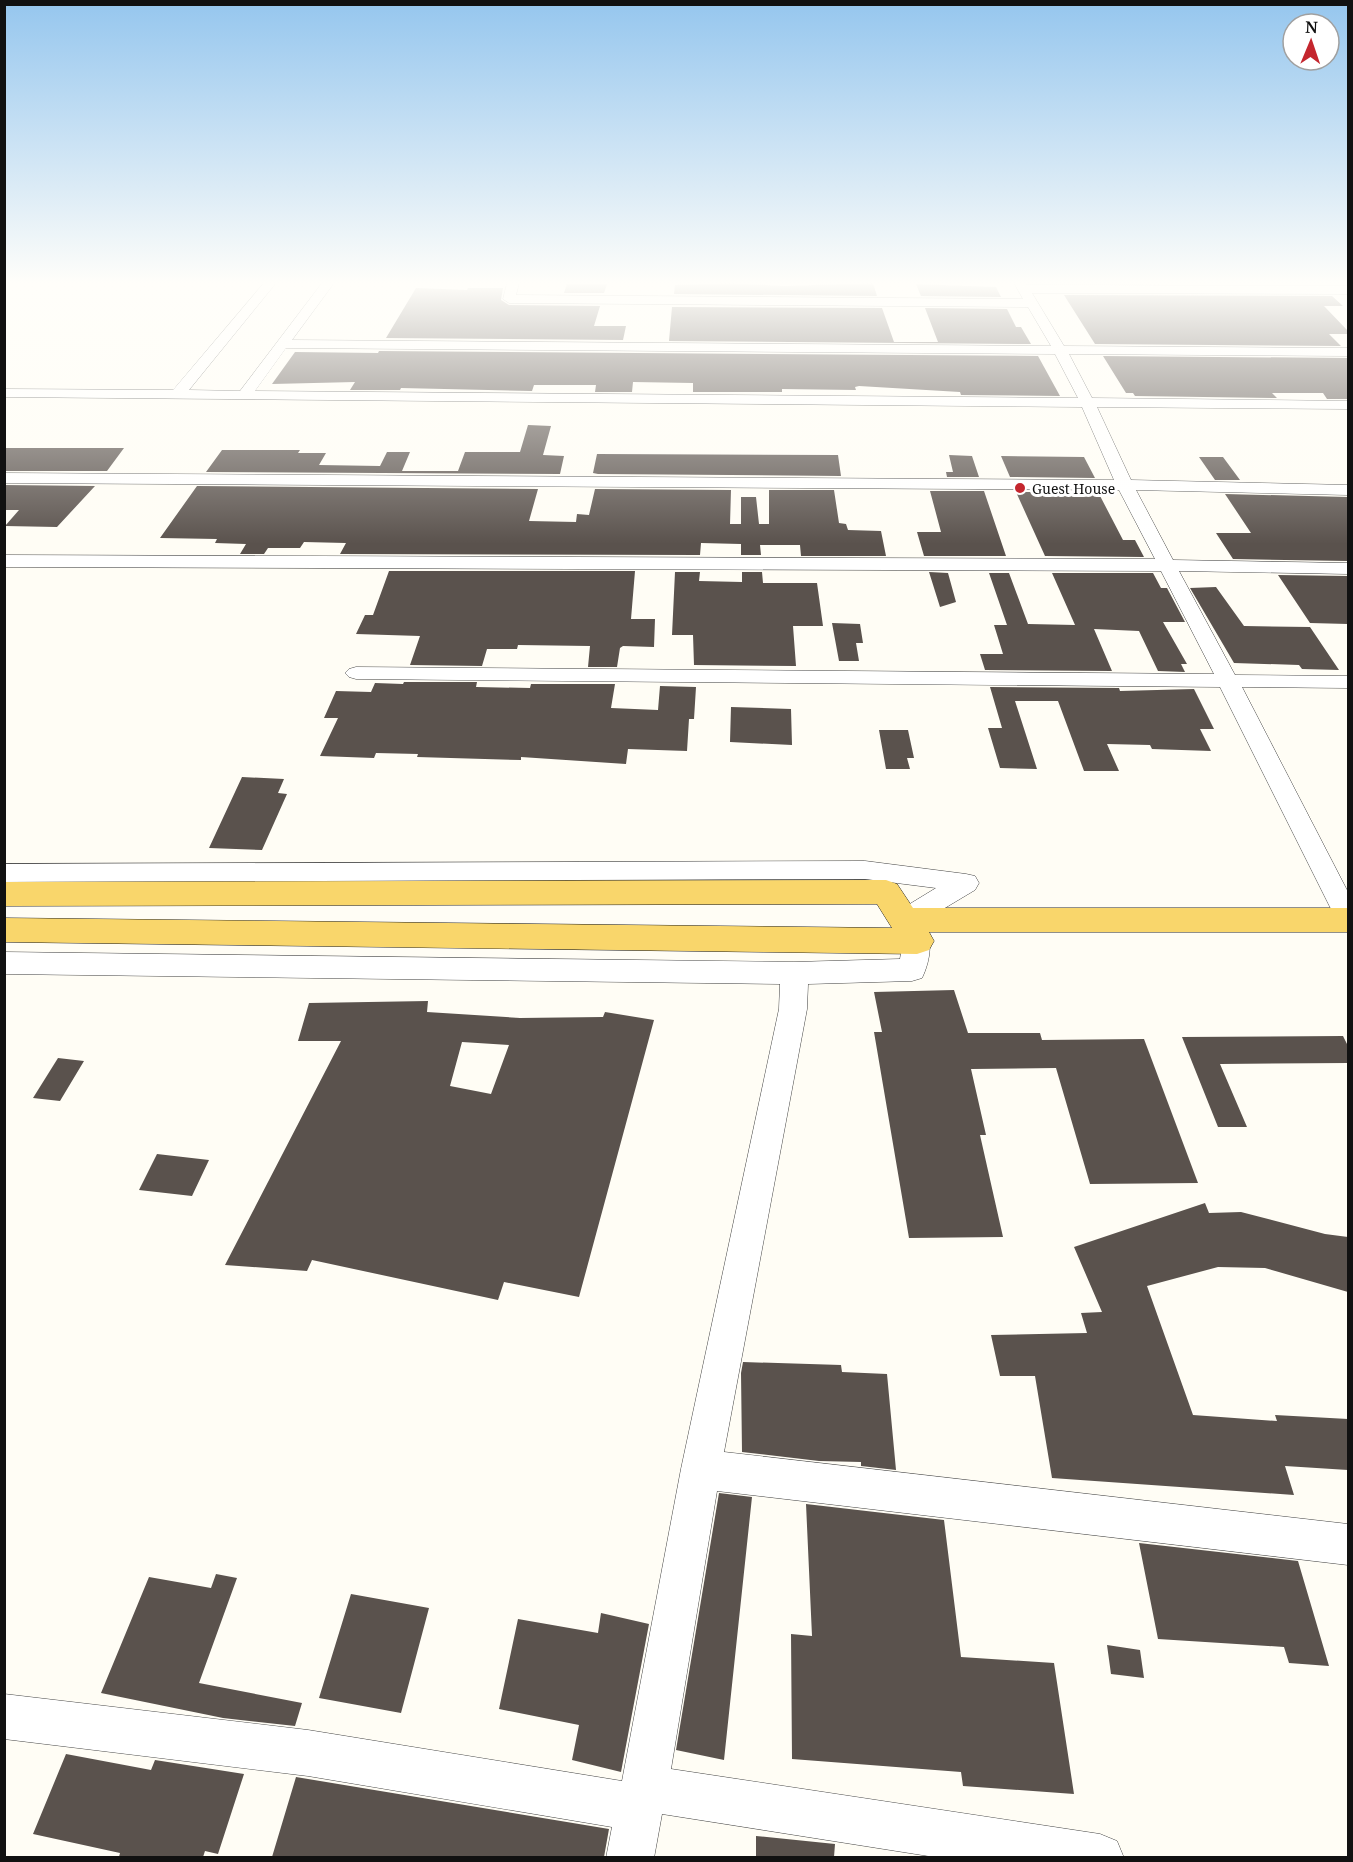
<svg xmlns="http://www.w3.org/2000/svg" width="1353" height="1862" viewBox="0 0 1353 1862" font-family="'Noto Serif',serif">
  <rect width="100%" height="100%" fill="#fffdf5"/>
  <path fill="#5a524d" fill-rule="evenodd" d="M 730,283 L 784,286 L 873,283 L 877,296 L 674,294 L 675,285 Z
    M 567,284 L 607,284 L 604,293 L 519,293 L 564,293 Z
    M 916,284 L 996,287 L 1001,297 L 921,296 Z
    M 416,288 L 467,290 L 468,288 L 503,288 L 501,300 L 509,305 L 600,306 L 594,326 L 626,326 L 623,340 L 386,338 Z
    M 1064,295 L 1332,296 L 1343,306 L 1324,306 L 1348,331 L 1348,334 L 1329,334 L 1341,346 L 1095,344 Z
    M 672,307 L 882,308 L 894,342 L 938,342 L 925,308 L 1007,309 L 1016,327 L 1021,327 L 1031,344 L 669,341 Z
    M 379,351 L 1038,356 L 1060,396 L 961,395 L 960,392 L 859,386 L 855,387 L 856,390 L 782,389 L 782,392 L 693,392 L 693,383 L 633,382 L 632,392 L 595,392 L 596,385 L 534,385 L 532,391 L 401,388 L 400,390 L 350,390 L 355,382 L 272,384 L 295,352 L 378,353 Z
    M 1103,356 L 1348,358 L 1348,399 L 1327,399 L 1323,393 L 1272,393 L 1277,398 L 1135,396 L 1133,393 L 1126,393 Z
    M 528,425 L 551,426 L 543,455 L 564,456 L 560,474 L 206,472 L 222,450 L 300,450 L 298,453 L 326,453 L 319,465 L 380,466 L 387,452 L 410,452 L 402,471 L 458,471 L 465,452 L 520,452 Z
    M 4,448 L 124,448 L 107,471 L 4,471 Z
    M 597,454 L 838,455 L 841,476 L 598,474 L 593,473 Z
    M 949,455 L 972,456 L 979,477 L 947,477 L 946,472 L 953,472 Z
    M 1001,456 L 1084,457 L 1095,478 L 1010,477 Z
    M 1199,457 L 1223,457 L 1240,480 L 1215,480 Z
    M 4,485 L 95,486 L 57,527 L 5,526 L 19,510 L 4,510 Z
    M 197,486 L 538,489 L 529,521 L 576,522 L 577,514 L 589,515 L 595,489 L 731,490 L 730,524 L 741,524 L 741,497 L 756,497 L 759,524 L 769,524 L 769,490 L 834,490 L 839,523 L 846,524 L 848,530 L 881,531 L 886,556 L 801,556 L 800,545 L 760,545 L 761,555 L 741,555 L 741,544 L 701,543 L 700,555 L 340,554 L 346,543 L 304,542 L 300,548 L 268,548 L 264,554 L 240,554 L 246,544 L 215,543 L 217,539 L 160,538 Z
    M 930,491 L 984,491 L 1006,556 L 924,556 L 917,532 L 941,532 Z
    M 1016,492 L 1098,492 L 1123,540 L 1135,540 L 1144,557 L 1045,556 Z
    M 1225,494 L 1348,497 L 1348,561 L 1233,559 L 1216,533 L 1251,533 Z
    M 389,571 L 635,571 L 631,619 L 655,619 L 654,647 L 623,646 L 620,648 L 617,667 L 588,667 L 590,646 L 518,645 L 517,649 L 487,649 L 482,666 L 410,665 L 420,636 L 356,634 L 365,615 L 373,615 Z
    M 675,572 L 700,572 L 699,581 L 742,582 L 742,572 L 762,572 L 763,583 L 817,583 L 823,626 L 793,626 L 796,666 L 694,665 L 693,635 L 672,635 Z
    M 929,572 L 948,573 L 956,602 L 940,607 Z
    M 989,573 L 1009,573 L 1028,624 L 1075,625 L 1052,573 L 1153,573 L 1161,588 L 1167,588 L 1185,622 L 1163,622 L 1187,664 L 1181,664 L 1185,672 L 1158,671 L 1139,631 L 1094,629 L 1112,671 L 985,670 L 980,654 L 1003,654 L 994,625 L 1007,625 Z
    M 1278,575 L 1348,576 L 1348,624 L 1310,623 Z
    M 1216,587 L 1244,626 L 1310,627 L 1339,670 L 1302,669 L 1299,665 L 1234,663 L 1190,588 Z
    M 832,623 L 860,624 L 863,643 L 856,643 L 859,661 L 839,661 Z
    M 404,682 L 477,682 L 476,687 L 530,688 L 531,684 L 615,684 L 611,708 L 658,710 L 660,686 L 696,687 L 694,719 L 689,719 L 687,751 L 628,749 L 626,764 L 521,757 L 521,760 L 417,757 L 418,754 L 376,753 L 374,758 L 320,756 L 338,718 L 324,718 L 336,691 L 371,692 L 375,683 L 403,684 Z
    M 990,687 L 1119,688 L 1120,691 L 1194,689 L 1214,729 L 1200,729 L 1211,751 L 1152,749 L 1150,745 L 1107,744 L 1119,771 L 1084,771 L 1058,701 L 1015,701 L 1037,769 L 1000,768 L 988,728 L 1002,728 Z
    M 731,707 L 791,709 L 792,745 L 730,742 Z
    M 879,730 L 908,730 L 914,758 L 907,758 L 910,769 L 886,769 Z
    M 242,777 L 284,779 L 278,793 L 287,794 L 262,850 L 209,848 Z
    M 954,990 L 968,1033 L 1040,1033 L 1042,1040 L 1144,1039 L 1198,1183 L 1090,1184 L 1056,1068 L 971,1069 L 986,1135 L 980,1135 L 1003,1237 L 909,1238 L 874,1032 L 882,1032 L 874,992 Z
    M 428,1001 L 427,1012 L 520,1018 L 603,1017 L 605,1012 L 654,1020 L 579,1297 L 504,1282 L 498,1300 L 312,1260 L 307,1271 L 225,1265 L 341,1041 L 298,1041 L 309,1003 ZM 462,1042 L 509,1045 L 491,1094 L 450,1086 Z
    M 1343,1036 L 1348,1046 L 1348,1063 L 1220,1064 L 1247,1127 L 1218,1127 L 1182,1037 Z
    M 58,1058 L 84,1061 L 60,1101 L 33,1098 Z
    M 157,1154 L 209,1160 L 192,1196 L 139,1190 Z
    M 1205,1203 L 1209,1213 L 1241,1212 L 1325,1234 L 1348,1237 L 1348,1292 L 1265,1268 L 1218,1267 L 1147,1286 L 1193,1415 L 1277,1421 L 1275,1415 L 1348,1419 L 1348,1470 L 1285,1466 L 1294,1495 L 1052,1478 L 1035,1376 L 1000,1376 L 991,1335 L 1087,1333 L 1081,1313 L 1102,1312 L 1074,1247 Z
    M 743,1362 L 841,1365 L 842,1372 L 887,1374 L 896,1470 L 861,1466 L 861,1462 L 819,1461 L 742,1452 L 741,1373 Z
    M 719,1493 L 752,1497 L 724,1760 L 676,1750 Z
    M 806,1504 L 944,1520 L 961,1657 L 1054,1663 L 1074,1794 L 963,1786 L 961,1772 L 792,1759 L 791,1634 L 812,1636 Z
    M 1139,1543 L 1298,1561 L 1329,1666 L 1289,1663 L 1284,1647 L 1158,1639 Z
    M 216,1574 L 237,1578 L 199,1683 L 302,1703 L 295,1726 L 223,1718 L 101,1693 L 149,1577 L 211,1588 Z
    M 351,1594 L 429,1608 L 401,1713 L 319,1698 Z
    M 601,1613 L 649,1624 L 621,1772 L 572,1760 L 579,1725 L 499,1709 L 518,1619 L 598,1633 Z
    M 1107,1645 L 1140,1650 L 1144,1678 L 1111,1674 Z
    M 66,1754 L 151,1770 L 155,1760 L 244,1774 L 218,1854 L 205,1851 L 203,1857 L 119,1857 L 120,1853 L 33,1834 Z
    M 296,1777 L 609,1829 L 604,1857 L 272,1857 Z
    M 756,1836 L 835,1844 L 834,1857 L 756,1857 Z"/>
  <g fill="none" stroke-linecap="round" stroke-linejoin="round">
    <defs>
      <path id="minor" d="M 264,283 L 276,283 L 189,390 L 240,391 L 322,283 L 334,283 L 292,340 L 1051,346 L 1028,307 L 509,303 L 503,299 L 507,283 L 519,283 L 516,295 L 1023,299 L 1014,283 L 1026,283 L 1027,285 L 1348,286 L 1348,294 L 1032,293 L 1064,346 L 1348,348 L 1348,356 L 1069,354 L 1092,398 L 1348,401 L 1348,409 L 1097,407 L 1131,480 L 1348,485 L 1348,495 L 1136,490 L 1173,560 L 1348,563 L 1348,574 L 1179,571 L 1235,675 L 1348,676 L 1348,688 L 1242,687 L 1348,892 L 1348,927 L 1339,924 L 1335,917 L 1220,687 L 356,679 L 349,677 L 345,673 L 349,669 L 356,667 L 1214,674 L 1161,571 L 4,567 L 4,555 L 1155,559 L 1119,490 L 4,483 L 4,473 L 1114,480 L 1082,407 L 4,397 L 4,389 L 173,390 ZM 286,348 L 1055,354 L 1078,398 L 255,391 Z
        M 865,861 L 966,874 L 975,876 L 979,883 L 975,890 L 913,927 L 904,930 L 895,927 L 891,920 L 895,913 L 936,888 L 865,879 L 4,882 L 4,864 Z
        M 917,931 L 927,934 C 933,946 928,966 922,978 L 912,981 L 808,984 L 807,1009 L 724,1452 L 1348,1524 L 1348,1565 L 717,1491 L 671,1769 L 1100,1834 L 1117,1841 L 1124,1858 L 941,1858 L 662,1814 L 654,1858 L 606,1858 L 612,1827 L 308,1776 L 4,1739 L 4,1694 L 308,1730 L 622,1781 L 681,1469 L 779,1009 L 780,984 L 4,974 L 4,952 L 794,962 L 900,959 L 903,941 L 907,934 Z"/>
      <path id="major" d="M 886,880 L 897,884 L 913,908 L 1348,908 L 1348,932 L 929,932 L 934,941 L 929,950 L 917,954 L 4,942 L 4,918 L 892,928 L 877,904 L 4,906 L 4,882 Z"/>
    </defs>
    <use href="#minor" stroke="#444" stroke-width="1"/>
    <use href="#major" stroke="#222" stroke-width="1"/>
    <use href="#minor" fill="#fff" fill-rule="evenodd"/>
    <use href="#major" fill="#f9d66b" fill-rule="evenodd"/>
  </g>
  <linearGradient id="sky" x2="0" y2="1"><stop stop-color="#95c6ee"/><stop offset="0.52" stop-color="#fffefa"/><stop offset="1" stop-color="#fffefa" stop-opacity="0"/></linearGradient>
  <rect width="1353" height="544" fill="url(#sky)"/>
  <circle fill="#c4262e" stroke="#fff" stroke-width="2" cx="1020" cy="488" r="6"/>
  <g text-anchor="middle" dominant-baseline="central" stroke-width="6" stroke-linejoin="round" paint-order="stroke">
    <g font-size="14" fill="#111" stroke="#fff" text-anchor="start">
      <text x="1032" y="488">Guest House</text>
    </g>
  </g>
  <rect width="1353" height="1862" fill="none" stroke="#111111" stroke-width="12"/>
  <g transform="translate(1311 42) rotate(2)"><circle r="28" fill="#ffffff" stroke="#a0a0a0" stroke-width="1.5"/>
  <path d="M0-4.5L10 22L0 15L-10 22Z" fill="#c4262e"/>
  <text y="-9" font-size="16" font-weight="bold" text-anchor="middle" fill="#111111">N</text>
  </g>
</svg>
